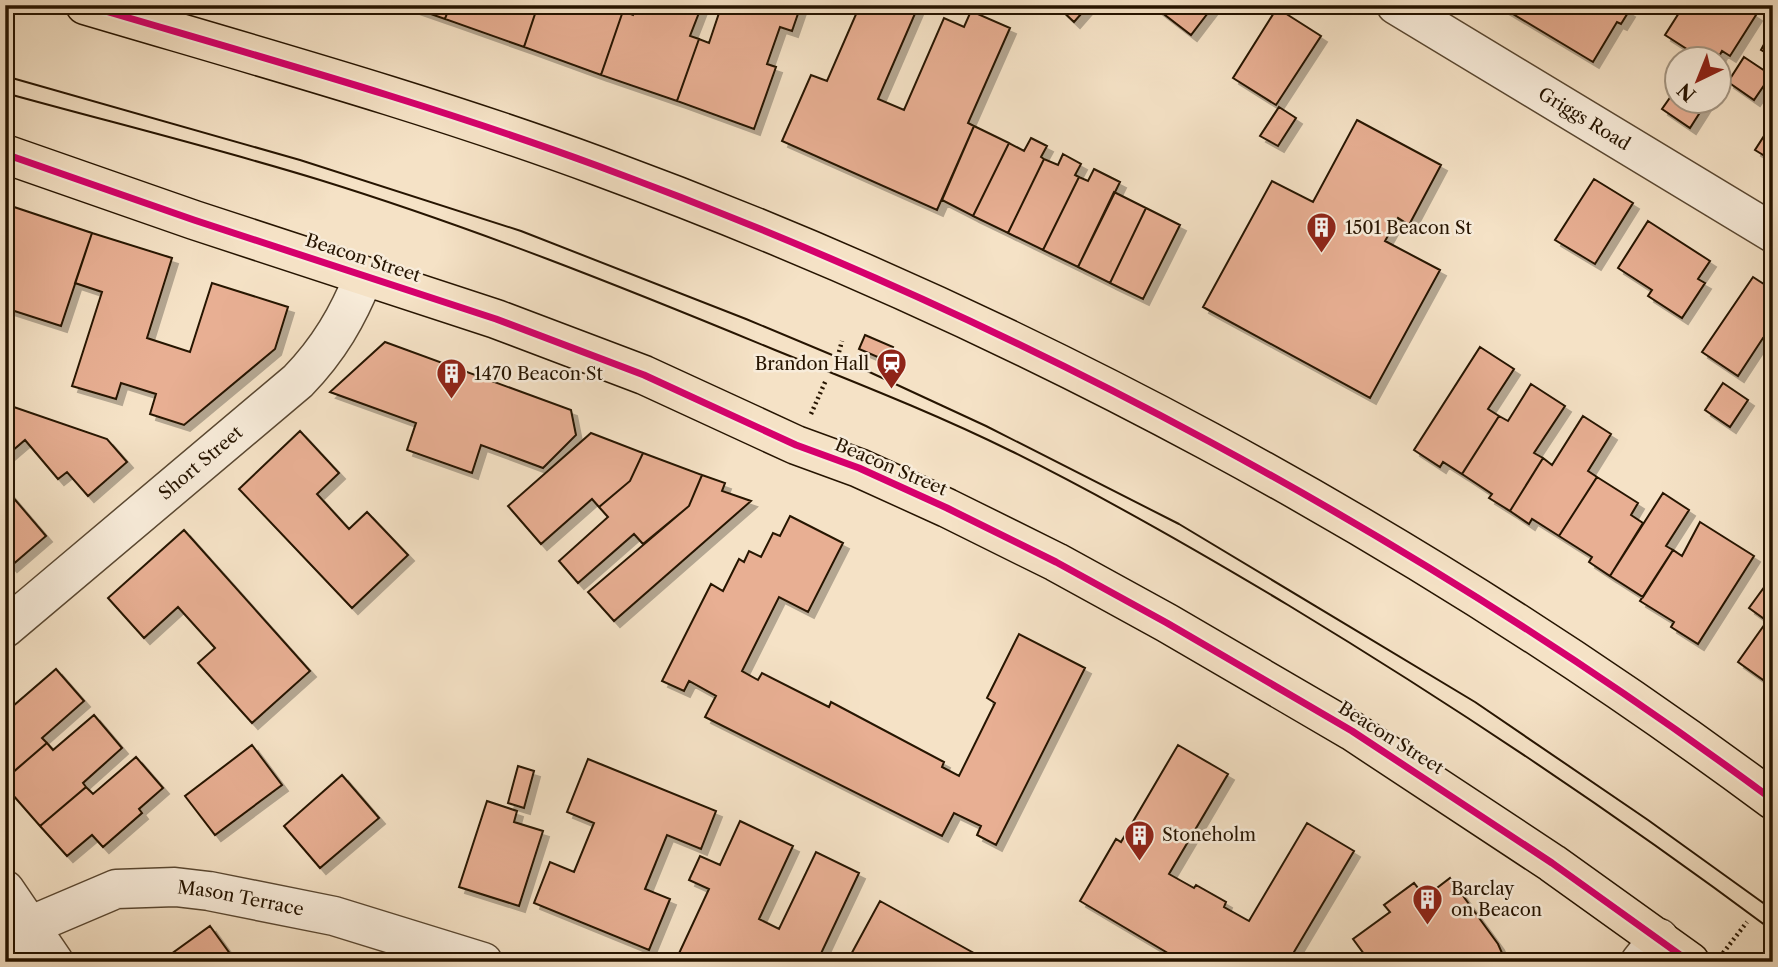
<svg xmlns="http://www.w3.org/2000/svg" width="1778" height="967" viewBox="0 0 1778 967" font-family="'Libre Caslon Text',serif">
  <defs>
    <filter id="shadow"><feDropShadow dx="6" dy="6" stdDeviation="0" flood-color="#0004"/></filter>
  </defs>
  <rect width="100%" height="100%" fill="#f5e2c6"/>
  <filter id="stains"><feTurbulence type="fractalNoise" baseFrequency=".00286" numOctaves="4"/><feColorMatrix values="0 0 0 0 .2 0 0 0 0 .09 0 0 0 0 .02 0 0 0 .5 -.17"/></filter>
  <radialGradient id="worn" r=".72"><stop offset=".6" stop-color="#630" stop-opacity="0"/><stop offset="1" stop-color="#630" stop-opacity=".3"/></radialGradient>
  <path fill="#e8af93" stroke="#261400" stroke-width="2" filter="url(#shadow)" d="M 405,5 L 450,5 L 445,19 Z
    M 450,5 L 538,5 L 524,47 L 445,19 Z
    M 538,5 L 615,5 L 614,8 L 623,11 L 601,75 L 524,47 Z
    M 636,5 L 702,5 L 690,36 L 699,39 L 677,101 L 601,75 L 623,11 L 633,15 Z
    M 716,5 L 801,5 L 792,31 L 780,27 L 767,64 L 776,67 L 754,129 L 677,101 L 699,39 L 709,43 L 721,7 Z
    M 860,5 L 909,5 L 917,9 L 878,99 L 904,110 L 944,18 L 964,27 L 971,11 L 1010,28 L 968,123 L 974,126 L 937,210 L 782,141 L 811,75 L 827,81 Z
    M 1056,5 L 1089,5 L 1074,22 Z
    M 1152,5 L 1214,5 L 1191,35 Z
    M 1498,5 L 1619,5 L 1629,11 L 1621,24 L 1617,22 L 1593,62 Z
    M 1684,5 L 1741,5 L 1756,15 L 1730,56 L 1722,51 L 1717,60 L 1704,60 L 1665,35 Z
    M 1277,8 L 1321,36 L 1276,105 L 1233,78 Z
    M 1773,28 L 1773,57 L 1761,50 Z
    M 1744,57 L 1771,75 L 1754,100 L 1728,82 Z
    M 1676,89 L 1676,102 L 1706,103 L 1690,128 L 1662,109 Z
    M 1279,107 L 1296,118 L 1278,146 L 1260,136 Z
    M 1357,120 L 1441,165 L 1409,225 L 1398,218 L 1385,241 L 1440,270 L 1370,398 L 1203,307 L 1272,181 L 1313,202 Z
    M 1773,122 L 1773,161 L 1755,150 Z
    M 974,126 L 1009,143 L 973,216 L 942,200 Z
    M 1031,138 L 1047,146 L 1041,157 L 1044,159 L 1008,233 L 973,216 L 1009,143 L 1024,151 Z
    M 1063,154 L 1081,164 L 1075,175 L 1079,177 L 1043,250 L 1008,233 L 1044,159 L 1058,165 Z
    M 1094,169 L 1120,182 L 1078,267 L 1043,250 L 1079,177 L 1088,181 Z
    M 1594,179 L 1633,203 L 1595,264 L 1555,240 Z
    M 1114,192 L 1146,208 L 1110,283 L 1078,267 Z
    M 5,204 L 92,233 L 61,326 L 5,308 Z
    M 1146,208 L 1180,225 L 1143,299 L 1110,283 Z
    M 1648,221 L 1710,261 L 1698,279 L 1705,283 L 1682,318 L 1648,296 L 1652,290 L 1618,268 Z
    M 92,233 L 172,258 L 147,338 L 190,352 L 212,283 L 288,307 L 275,349 L 184,425 L 150,414 L 156,394 L 121,383 L 116,399 L 72,386 L 102,292 L 75,283 Z
    M 1753,277 L 1773,290 L 1773,344 L 1763,338 L 1738,376 L 1702,352 Z
    M 865,335 L 893,347 L 887,361 L 859,349 Z
    M 385,342 L 571,410 L 576,435 L 543,468 L 481,445 L 472,473 L 407,450 L 416,423 L 330,392 Z
    M 1480,347 L 1514,369 L 1488,409 L 1499,416 L 1462,474 L 1443,462 L 1440,467 L 1414,450 Z
    M 1723,383 L 1748,400 L 1730,427 L 1705,410 Z
    M 1531,384 L 1565,406 L 1534,453 L 1543,458 L 1510,511 L 1489,498 L 1492,494 L 1462,474 L 1499,416 L 1508,421 Z
    M 5,404 L 107,439 L 127,462 L 88,496 L 67,472 L 58,479 L 25,440 L 5,457 Z
    M 1583,416 L 1611,434 L 1588,471 L 1597,477 L 1559,536 L 1532,519 L 1529,524 L 1510,511 L 1543,458 L 1552,465 Z
    M 300,431 L 339,473 L 317,494 L 349,529 L 367,512 L 408,555 L 352,608 L 239,489 Z
    M 591,433 L 643,453 L 630,481 L 599,507 L 592,499 L 541,544 L 508,506 Z
    M 643,453 L 702,475 L 689,506 L 643,544 L 634,534 L 578,583 L 559,561 L 608,517 L 599,507 L 630,481 Z
    M 702,475 L 725,483 L 722,491 L 751,501 L 614,621 L 588,592 L 689,506 Z
    M 1597,477 L 1638,503 L 1631,515 L 1643,523 L 1610,576 L 1589,562 L 1592,557 L 1559,536 Z
    M 5,488 L 46,536 L 11,566 L 5,559 Z
    M 1663,493 L 1689,510 L 1666,546 L 1673,550 L 1643,597 L 1610,576 Z
    M 790,516 L 843,543 L 808,612 L 779,597 L 742,671 L 758,680 L 762,673 L 829,707 L 831,702 L 944,762 L 942,767 L 959,776 L 995,703 L 987,698 L 1019,634 L 1085,668 L 996,845 L 977,835 L 981,826 L 954,813 L 942,836 L 705,717 L 716,696 L 689,681 L 684,691 L 662,681 L 711,584 L 723,591 L 739,559 L 744,562 L 749,551 L 761,557 L 773,533 L 780,536 Z
    M 1700,522 L 1754,556 L 1698,644 L 1671,627 L 1674,622 L 1640,601 L 1673,550 L 1682,556 Z
    M 184,530 L 310,671 L 252,723 L 198,663 L 215,648 L 178,607 L 144,638 L 108,598 Z
    M 1773,575 L 1773,687 L 1738,662 L 1767,621 L 1749,608 Z
    M 56,669 L 84,701 L 42,738 L 47,743 L 11,774 L 5,767 L 5,713 Z
    M 94,715 L 122,748 L 83,783 L 86,787 L 40,826 L 5,786 L 5,779 L 47,743 L 53,750 Z
    M 252,745 L 282,785 L 215,835 L 185,796 Z
    M 1178,745 L 1228,774 L 1169,874 L 1194,888 L 1196,885 L 1226,902 L 1224,907 L 1249,921 L 1307,823 L 1354,851 L 1291,957 L 1293,959 L 1291,962 L 1183,962 L 1080,901 L 1116,839 L 1121,842 Z
    M 136,757 L 163,788 L 139,809 L 142,813 L 103,847 L 92,835 L 67,856 L 40,826 L 86,787 L 93,794 Z
    M 588,759 L 716,811 L 701,849 L 667,835 L 645,889 L 670,899 L 649,950 L 534,903 L 550,862 L 574,872 L 594,823 L 567,812 Z
    M 518,766 L 534,771 L 524,808 L 508,803 Z
    M 342,775 L 379,818 L 320,868 L 284,826 Z
    M 487,801 L 517,811 L 514,822 L 543,831 L 519,906 L 459,887 Z
    M 740,821 L 793,846 L 759,919 L 779,929 L 816,852 L 859,873 L 817,962 L 675,962 L 709,889 L 689,880 L 700,856 L 720,865 Z
    M 1450,878 L 1498,944 L 1506,962 L 1385,962 L 1380,955 L 1370,962 L 1353,939 L 1390,912 L 1384,905 L 1414,883 L 1425,897 Z
    M 880,901 L 990,962 L 851,962 L 848,960 Z
    M 210,926 L 236,962 L 160,962 Z"/>
  <g fill="none" stroke-linecap="round" stroke-linejoin="round">
    <defs>
      <g id="minor">
        <path id="s1" d="M 1396,5 L 1773,233"/>
        <path id="s2" d="M 5,628 L 298,381 C 329,349 348,316 364,276"/>
        <path d="M 5,890 L 54,962"/>
        <path id="s3" d="M 5,947 L 29,926 L 116,889 L 175,887 L 209,891 L 334,916 L 483,962"/>
        <path d="M 1640,962 L 1659,938"/>
      </g>
      <path id="major" d="M 85,5 C 257,56 430,104 598,166 C 1017,320 1415,534 1773,800
        M 5,154 L 194,220 L 496,319 L 644,375 L 796,445 L 859,468 L 947,508 L 1056,562 L 1167,623 L 1352,731 L 1552,863 L 1690,962"/>
    </defs>
    <use href="#minor" stroke="#5a4832" stroke-width="41"/>
    <use href="#major" stroke="#261400" stroke-width="41"/>
    <path stroke="#261400" stroke-width="4.5" stroke-dasharray="2 3.5" stroke-linecap="butt" d="M 839,352 L 842,341
      M 811,414 L 826,380
      M 1723,953 L 1747,922"/>
    <use href="#minor" stroke="#f8ecda" stroke-width="38"/>
    <use href="#major" stroke="#f5e2c6" stroke-width="38"/>
    <path stroke="#261400" stroke-width="2" d="M 5,76 L 300,160 L 521,231 L 746,319 L 837,357 L 986,426 L 1179,524 L 1475,702 L 1648,820 L 1773,910
      M 5,93 C 110,122 216,148 320,180 C 475,228 625,288 775,350 C 854,382 934,413 1011,451 C 1106,498 1198,551 1288,605 C 1455,706 1616,814 1773,931"/>
    <defs>
      <path id="cycleway" d="M 85,5 C 257,56 430,104 598,166 C 1017,320 1415,534 1773,800
        M 5,154 L 194,220 L 496,319 L 644,375 L 796,445 L 859,468 L 947,508 L 1056,562 L 1167,623 L 1352,731 L 1552,863 L 1690,962"/>
    </defs>
    <use href="#cycleway" stroke="#f8ecda" stroke-width="11"/>
    <use href="#cycleway" stroke="#d6006c" stroke-width="7"/>
  </g>
  <defs>
    <symbol id="building-pin" viewBox="-11 -11 22 30"><path d="M0 17L-7.5 6A9.5 9.5 0 1 1 7.5 6Z" fill="#8f2418" stroke="#f8ecda"/><path d="M-4-6H4V6H1V3H-1V6H-4ZM-2.5-4.3h1.7v1.8h-1.7ZM.8-4.3h1.7v1.8H.8ZM-2.5-1h1.7V.8h-1.7ZM.8-1h1.7V.8H.8Z" fill="#fff"/></symbol>
    <symbol id="station-pin" viewBox="-11 -11 22 30"><path d="M0 17L-7.5 6A9.5 9.5 0 1 1 7.5 6Z" fill="#8f2418" stroke="#f8ecda"/><path d="M-3-6H3Q5-6 5-4V2Q5 4 3 4L4.5 6H3L1.5 4h-3L-3 6H-4.5L-3 4Q-5 4-5 2V-4Q-5-6-3-6ZM-3.5-4v3h7v-3ZM-3.5 1v1.5H-2V1ZM2 1v1.5H3.5V1Z" fill="#fff"/></symbol>
  </defs>
  <g fill-rule="evenodd">
    <use href="#building-pin" x="1304" y="210" width="35" height="47"/>
    <use href="#station-pin" x="874" y="346" width="35" height="47"/>
    <use href="#building-pin" x="434" y="356" width="35" height="47"/>
    <use href="#building-pin" x="1122" y="818" width="35" height="47"/>
    <use href="#building-pin" x="1410" y="882" width="35" height="47"/>
  </g>
  <g text-anchor="middle" dominant-baseline="central" stroke-width="5" stroke-linejoin="round" paint-order="stroke">
    <g font-size="18" fill="#261400" stroke="#f8ecda">
      <text stroke="none"><textPath href="#s1" startOffset="220">Griggs Road</textPath></text>
      <text transform="translate(363 258) rotate(18)">Beacon Street</text>
      <text stroke="none"><textPath href="#s2" startOffset="256">Short Street</textPath></text>
      <text transform="translate(891 467) rotate(23)">Beacon Street</text>
      <text transform="translate(1391 738) rotate(32)">Beacon Street</text>
      <text stroke="none"><textPath href="#s3" startOffset="252">Mason Terrace</textPath></text>
    </g>
    <g font-size="18" fill="#261400" stroke="#f8ecda" text-anchor="start">
      <text x="1345" y="228">1501 Beacon St</text>
      <text x="869" y="364" text-anchor="end">Brandon Hall</text>
      <text x="474" y="374">1470 Beacon St</text>
      <text x="1162" y="835">Stoneholm</text>
      <text x="1451" y="889">Barclay<tspan x="1451" dy="21">on Beacon</tspan></text>
    </g>
  </g>
  <rect width="1778" height="967" fill="none" stroke="#f5e2c6" stroke-width="28"/>
  <rect x="7" y="7" width="1764" height="953" fill="none" stroke="#261400" stroke-width="3.5"/>
  <rect x="14" y="14" width="1750" height="939" fill="none" stroke="#261400" stroke-width="2"/>
  <g transform="translate(1698 80) rotate(223)"><circle r="33" fill="#f8ecda" stroke="#a49683" stroke-width="2"/>
  <path d="M0-5L12 26L0 18L-12 26Z" fill="#8f2418"/>
  <text y="-10" font-size="19" font-weight="bold" text-anchor="middle" fill="#261400">N</text>
  </g>
  <rect width="100%" height="100%" filter="url(#stains)"/>
  <rect width="100%" height="100%" fill="url(#worn)"/>
</svg>
